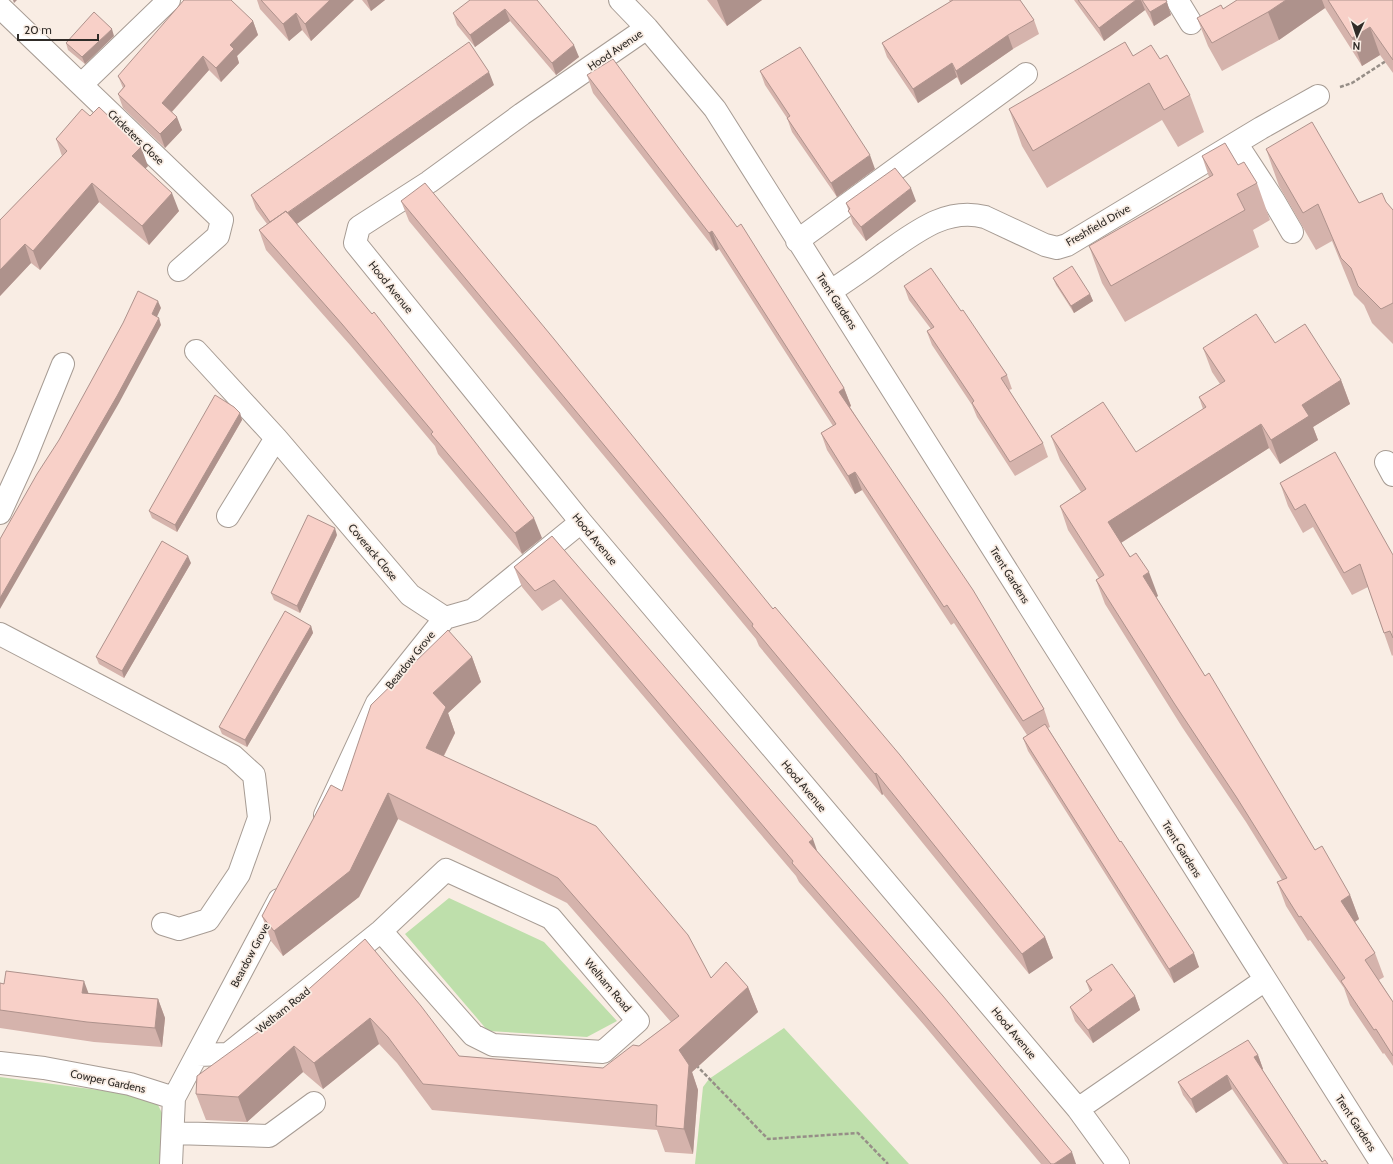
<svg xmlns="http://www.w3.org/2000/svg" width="1393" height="1164" viewBox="0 0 1393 1164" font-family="Cabin,sans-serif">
  <rect width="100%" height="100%" fill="#f9ede4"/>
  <path fill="#bedfab" d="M 449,898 L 544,942 L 617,1021 L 587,1037 L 488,1031 L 405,934 Z
    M 784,1028 L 909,1164 L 695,1164 L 703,1087 L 709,1079 Z
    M 0,1077 L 136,1095 L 158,1105 L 164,1117 L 159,1164 L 0,1164 Z"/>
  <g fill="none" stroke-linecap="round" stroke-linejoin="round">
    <defs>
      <path id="minor" d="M 620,0 L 647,28 L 715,109 L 1382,1164
        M 1177,0 L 1191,23
        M 0,7 L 222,220 L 218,236 L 179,270
        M 647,28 L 522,114 L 429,182 L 359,227 L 355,243 L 581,522 L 1078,1109 L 1118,1164
        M 82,84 L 169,0
        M 1236,143 L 1274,201 L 1292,232
        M 797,241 L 1026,74
        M 831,291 C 849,279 867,267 884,254 C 915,233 945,207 985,217 L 1045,245 L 1057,248 L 1067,245 L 1261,128 L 1318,96
        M 196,351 L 276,438 L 410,595 L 445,618 L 473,610 L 581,522
        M 1386,462 L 1393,475
        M 0,513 L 26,456 L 63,364
        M 228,516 L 276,438
        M 0,634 L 233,756 L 254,775 L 259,818 L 239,874 L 208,920 L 179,929 L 163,924
        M 325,815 L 377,703 L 445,618
        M 197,1055 L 228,1054 L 381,931 L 446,870 L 551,918 L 638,1021 L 603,1052 L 493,1045 L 473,1035 L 381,931
        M 0,1063 L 44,1068 L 130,1084 L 174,1098 L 171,1164
        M 174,1098 L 279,900
        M 1078,1109 L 1265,980
        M 173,1133 L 269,1136 L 314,1103"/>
    </defs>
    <use href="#minor" stroke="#a79c94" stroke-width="24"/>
    <path stroke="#968e87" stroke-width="2.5" stroke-dasharray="4 2" stroke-linecap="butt" d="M 1340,87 L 1352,83 L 1386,61
      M 696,1065 L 768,1139 L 858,1133 L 888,1164"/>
    <use href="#minor" stroke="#fff" stroke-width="22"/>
  </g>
  <path fill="#d5b3ac" d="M 257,0 L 354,0 L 311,41 L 302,30 L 289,41 L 260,9 Z
    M 362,0 L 385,0 L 371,11 Z
    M 537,0 L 579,57 L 556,75 L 510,21 L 475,47 L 457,25 L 453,13 Z
    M 707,0 L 762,0 L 727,26 Z
    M 949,0 L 1020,0 L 1034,20 L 1039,34 L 1013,49 L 961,85 L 957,77 L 918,103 L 887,57 L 882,43 L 950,2 Z
    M 1074,0 L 1166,0 L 1171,15 L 1154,26 L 1145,10 L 1104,41 Z
    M 1237,0 L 1393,0 L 1393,73 L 1380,55 L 1362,66 L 1325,8 L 1279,40 L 1222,71 L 1208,46 L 1197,18 L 1223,9 Z
    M 253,21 L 258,35 L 237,56 L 239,63 L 221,82 L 209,70 L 172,112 L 182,130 L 165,148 L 123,108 L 118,94 L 123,88 L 118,76 Z
    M 114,36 L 85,64 L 68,50 L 66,43 Z
    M 1133,56 L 1160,59 L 1190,95 L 1204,132 L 1178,147 L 1162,120 L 1047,188 L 1022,146 L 1009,109 Z
    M 760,71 L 875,169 L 837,197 L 792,132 L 787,118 L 765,85 Z
    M 587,75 L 844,388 L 851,406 L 850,407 L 1044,709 L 1050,727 L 1048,728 L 1199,967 L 1174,983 L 1028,751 L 1023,738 L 1027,735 L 954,623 L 951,625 L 862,490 L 855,494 L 827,450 L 821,433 L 833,426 L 719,249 L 716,251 L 593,93 Z
    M 494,85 L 296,224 L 542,538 L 522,554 L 438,454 L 435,446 L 350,345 L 266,250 L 259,230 L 267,224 L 256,209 L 251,195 Z
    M 56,139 L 148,166 L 145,168 L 179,211 L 149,245 L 99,202 L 40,270 L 31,263 L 0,296 L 0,220 L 62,156 Z
    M 1266,149 L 1359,203 L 1386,202 L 1393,210 L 1393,344 L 1372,323 L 1364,305 L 1354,295 L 1332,241 L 1316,250 L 1279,186 Z
    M 1202,156 L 1238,165 L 1257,183 L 1270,220 L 1253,230 L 1259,247 L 1125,322 L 1102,283 L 1089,246 L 1209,177 Z
    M 401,201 L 773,609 L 1045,937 L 1053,958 L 1029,974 L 883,794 L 882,795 L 759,646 L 756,639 L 409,221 Z
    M 916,201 L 866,241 L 853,224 L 846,203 Z
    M 1053,278 L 1090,294 L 1093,301 L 1074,313 L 1056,285 Z
    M 904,286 L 961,311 L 1007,375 L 1012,389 L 1009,390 L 1043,443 L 1048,457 L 1015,476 L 977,417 L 972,405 L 932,345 L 927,332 L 931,329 L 909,300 Z
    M 1275,343 L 1341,380 L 1350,404 L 1313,427 L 1318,440 L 1280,464 L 1269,448 L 1121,543 L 1158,596 L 1156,597 L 1205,676 L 1315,850 L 1350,895 L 1359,919 L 1355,922 L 1375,953 L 1384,977 L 1379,980 L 1393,1002 L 1393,1066 L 1384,1053 L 1383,1054 L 1350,1005 L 1344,988 L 1310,940 L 1308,941 L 1286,906 L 1277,882 L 1282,880 L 1246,822 L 1182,727 L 1105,604 L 1096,580 L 1099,578 L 1068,530 L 1060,506 L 1081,492 L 1060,460 L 1051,436 L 1136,452 L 1203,409 L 1199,397 L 1220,384 L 1212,372 L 1203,348 Z
    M 240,413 L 242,420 L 177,532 L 152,518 L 149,511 Z
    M 1280,483 L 1393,555 L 1393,655 L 1392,656 L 1368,587 L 1352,595 L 1313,527 L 1303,533 L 1288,506 Z
    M 337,535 L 300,613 L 274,600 L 271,593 Z
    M 552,536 L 818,852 L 1076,1164 L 1041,1164 L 924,1025 L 799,882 L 796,876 L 561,599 L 542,611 L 522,587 L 514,567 Z
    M 191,563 L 124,678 L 99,664 L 96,657 Z
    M 311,626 L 313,633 L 247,747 L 222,734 L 219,727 Z
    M 472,657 L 481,682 L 448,713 L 455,733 L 444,756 L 711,978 L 748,987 L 758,1012 L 692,1072 L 698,1090 L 693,1154 L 665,1152 L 657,1130 L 432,1110 L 397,1063 L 379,1044 L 323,1089 L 303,1072 L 247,1122 L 206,1120 L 196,1094 L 273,1021 L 365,939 L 459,1056 L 603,1068 L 639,1046 L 671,1022 L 567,903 L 398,819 L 359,897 L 283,956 L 271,941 L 262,916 L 342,791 Z
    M 1086,981 L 1135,996 L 1140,1010 L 1093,1043 L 1075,1021 L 1070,1007 L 1090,992 Z
    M 0,983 L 88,993 L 158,999 L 165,1018 L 162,1047 L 94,1042 L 0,1028 Z
    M 1258,1055 L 1263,1069 L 1262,1069 L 1322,1162 L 1328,1164 L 1283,1164 L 1232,1089 L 1196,1113 L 1183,1095 L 1178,1082 Z"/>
  <path fill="#ae928c" d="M 13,0 L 17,0 L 14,3 Z
    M 330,0 L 354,0 L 311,41 L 305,24 Z
    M 367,0 L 385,0 L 371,11 Z
    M 717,0 L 762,0 L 727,26 Z
    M 1136,0 L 1141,0 L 1145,10 L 1104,41 L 1099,28 Z
    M 1286,0 L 1322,0 L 1325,8 L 1279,40 L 1268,12 Z
    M 1167,2 L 1171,15 L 1154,26 L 1150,12 Z
    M 505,9 L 510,21 L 475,47 L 470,35 Z
    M 296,13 L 302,30 L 289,41 L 283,24 Z
    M 253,21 L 258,35 L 237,56 L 239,63 L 221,82 L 216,68 L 230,45 Z
    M 1370,27 L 1380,55 L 1362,66 L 1352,38 Z
    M 112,29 L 114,36 L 85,64 L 82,57 Z
    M 1008,35 L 1013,49 L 961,85 L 956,71 Z
    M 574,45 L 579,57 L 556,75 L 552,63 Z
    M 203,56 L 209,70 L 167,117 L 162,103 Z
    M 952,63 L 957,77 L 918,103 L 913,89 Z
    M 489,72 L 494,85 L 277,238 L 272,224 Z
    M 177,117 L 182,130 L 165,148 L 160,134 Z
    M 141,147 L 148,166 L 139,175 L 132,156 Z
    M 870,155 L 875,169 L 837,197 L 831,183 Z
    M 92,183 L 99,202 L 40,270 L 33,251 Z
    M 911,188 L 916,201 L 866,241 L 861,227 Z
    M 172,193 L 179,211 L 149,245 L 142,226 Z
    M 712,231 L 719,249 L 716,251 L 709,233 Z
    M 25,244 L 31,263 L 0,296 L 0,270 Z
    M 1090,294 L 1093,301 L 1074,313 L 1071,306 Z
    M 158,301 L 161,308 L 155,321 L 152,314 Z
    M 159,318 L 161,325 L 119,403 L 0,609 L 0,598 Z
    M 1341,380 L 1350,404 L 1313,427 L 1318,440 L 1280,464 L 1271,440 L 1302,405 Z
    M 844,388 L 851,406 L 846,409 L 839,392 Z
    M 240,413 L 242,420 L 177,532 L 175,525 Z
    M 1261,424 L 1269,448 L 1116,546 L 1108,522 Z
    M 855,472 L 862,490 L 855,494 L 848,476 Z
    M 534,518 L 542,538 L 522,554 L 515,533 Z
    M 335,528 L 337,535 L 300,613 L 297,606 Z
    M 188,556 L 191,563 L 124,678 L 122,671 Z
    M 1149,572 L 1158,596 L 1152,600 L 1143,576 Z
    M 311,626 L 313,633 L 247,747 L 245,740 Z
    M 472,657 L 481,682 L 448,713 L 455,733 L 435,773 L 426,748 L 433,693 Z
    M 876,773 L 883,794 L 882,795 L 875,774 Z
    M 388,793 L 398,819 L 359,897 L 283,956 L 274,931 Z
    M 813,839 L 820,859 L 809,842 Z
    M 1350,895 L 1359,919 L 1350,925 L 1341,901 Z
    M 1045,937 L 1053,958 L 1029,974 L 1022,954 Z
    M 1194,953 L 1199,967 L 1174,983 L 1169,969 Z
    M 84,981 L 91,1000 L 82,993 Z
    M 748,987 L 758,1012 L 692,1072 L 698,1090 L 693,1154 L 684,1129 L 679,1050 Z
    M 1135,996 L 1140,1010 L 1093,1043 L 1088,1030 Z
    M 158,999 L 165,1018 L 162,1047 L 155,1028 Z
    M 370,1018 L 379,1044 L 323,1089 L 314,1063 Z
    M 294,1046 L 303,1072 L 247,1122 L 238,1097 Z
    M 1258,1055 L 1263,1069 L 1259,1071 L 1254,1057 Z
    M 1227,1075 L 1232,1089 L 1196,1113 L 1191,1099 Z
    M 1072,1152 L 1076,1164 L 1054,1164 Z"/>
  <path fill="#f8d0c8" stroke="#ae928c" d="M 184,0 L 231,0 L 253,21 L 230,45 L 234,49 L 216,68 L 203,56 L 162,103 L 177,117 L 160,134 L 118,94 L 125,86 L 118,76 Z
    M 261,0 L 330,0 L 305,24 L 296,13 L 283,24 Z
    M 470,0 L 537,0 L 574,45 L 552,63 L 505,9 L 470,35 L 453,13 Z
    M 953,0 L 1020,0 L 1034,20 L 1008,35 L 956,71 L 952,63 L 913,89 L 882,43 Z
    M 1078,0 L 1136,0 L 1099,28 Z
    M 1142,0 L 1166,0 L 1167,2 L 1150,12 Z
    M 1237,0 L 1286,0 L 1268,12 L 1212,43 L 1197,18 L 1221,5 L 1223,9 Z
    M 1328,0 L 1393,0 L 1393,60 L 1370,27 L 1352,38 Z
    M 94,12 L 112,29 L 82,57 L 66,43 Z
    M 469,42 L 489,72 L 287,213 L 286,211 L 270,222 L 251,195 Z
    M 1125,42 L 1133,56 L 1151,45 L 1160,59 L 1167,55 L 1190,95 L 1164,110 L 1149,83 L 1033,151 L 1009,109 Z
    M 800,47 L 870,155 L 831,183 L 787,118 L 790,116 L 760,71 Z
    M 613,59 L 737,227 L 741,224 L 844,388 L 839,392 L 973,590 L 1044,709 L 1023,721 L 947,605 L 944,607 L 855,472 L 848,476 L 821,433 L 836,424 L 712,231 L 709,233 L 587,75 Z
    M 99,107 L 141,147 L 132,156 L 172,193 L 142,226 L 92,183 L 33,251 L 25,244 L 0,270 L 0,220 L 67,151 L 56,139 L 82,109 L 90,116 Z
    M 1312,122 L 1359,203 L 1382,193 L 1386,202 L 1393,210 L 1393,303 L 1381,309 L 1358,286 L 1351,268 L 1341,258 L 1318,204 L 1303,213 L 1266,149 Z
    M 1225,143 L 1238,165 L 1244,162 L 1257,183 L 1237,194 L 1245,210 L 1111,286 L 1089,246 L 1213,175 L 1202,156 Z
    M 895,168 L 911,188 L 861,227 L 848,211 L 850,209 L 846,203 Z
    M 425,183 L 554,339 L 773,609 L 775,607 L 900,755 L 1045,937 L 1022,954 L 876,773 L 875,774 L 752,626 L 753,624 L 401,201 Z
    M 286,211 L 372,314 L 374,312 L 534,518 L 515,533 L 431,434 L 433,432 L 342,324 L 259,230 Z
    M 1072,266 L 1090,294 L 1071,306 L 1053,278 Z
    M 931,268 L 961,311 L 963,310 L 1007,375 L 1001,378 L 1043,443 L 1010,462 L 972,403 L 974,401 L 927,331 L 934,327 L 904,286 Z
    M 138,291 L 158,301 L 152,314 L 159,318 L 117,396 L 0,598 L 0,539 L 37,474 L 59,440 L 123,323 Z
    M 1256,314 L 1275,343 L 1305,324 L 1341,380 L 1302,405 L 1309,416 L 1271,440 L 1261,424 L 1108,522 L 1130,557 L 1136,553 L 1149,572 L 1143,576 L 1205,676 L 1209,673 L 1315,850 L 1322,846 L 1350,895 L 1341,901 L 1375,953 L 1365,960 L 1393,1002 L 1393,1056 L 1376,1029 L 1374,1030 L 1341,981 L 1345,978 L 1301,916 L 1299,917 L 1277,882 L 1287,878 L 1237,798 L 1174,703 L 1096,580 L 1104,575 L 1060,506 L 1086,489 L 1051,436 L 1103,402 L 1136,452 L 1206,407 L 1199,397 L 1225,381 L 1203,348 Z
    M 215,395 L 234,407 L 240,413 L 175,525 L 149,511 Z
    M 1335,452 L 1393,555 L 1393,638 L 1390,631 L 1384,633 L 1360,564 L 1344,573 L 1305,504 L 1295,510 L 1280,483 Z
    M 308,515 L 335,528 L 297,606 L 271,593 Z
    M 552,536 L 813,839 L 809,842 L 943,996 L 1072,1152 L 1054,1164 L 1051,1164 L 917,1006 L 792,863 L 793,861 L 554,580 L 535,591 L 514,567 Z
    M 162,541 L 188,556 L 122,671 L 96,657 Z
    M 285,611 L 311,626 L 245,740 L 219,727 Z
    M 448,630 L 472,657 L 433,693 L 446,707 L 426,748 L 596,826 L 688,935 L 711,978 L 726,962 L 748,987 L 679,1050 L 689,1065 L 684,1129 L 656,1126 L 657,1105 L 423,1084 L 388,1037 L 370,1018 L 314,1063 L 294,1046 L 238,1097 L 196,1094 L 197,1076 L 273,1021 L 365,939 L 421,1006 L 459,1056 L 603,1068 L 633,1045 L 639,1046 L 679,1016 L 558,878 L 388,793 L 350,871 L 274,931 L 262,916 L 331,785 L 342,791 L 371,705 Z
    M 1045,724 L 1120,842 L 1121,841 L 1194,953 L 1169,969 L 1023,738 Z
    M 1112,964 L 1135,996 L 1088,1030 L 1070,1007 L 1092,990 L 1086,981 Z
    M 6,971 L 84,981 L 82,993 L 158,999 L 155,1028 L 87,1022 L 0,1010 L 0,983 L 4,984 Z
    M 1248,1040 L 1258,1055 L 1254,1057 L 1322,1162 L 1325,1160 L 1328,1164 L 1288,1164 L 1227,1075 L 1191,1099 L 1178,1082 Z"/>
  <g text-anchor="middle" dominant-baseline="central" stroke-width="3.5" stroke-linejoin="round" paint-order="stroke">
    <g font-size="11" fill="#302c28" stroke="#f9ede4">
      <text transform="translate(615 50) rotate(-34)">Hood Avenue</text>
      <text transform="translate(136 137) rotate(44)">Cricketers Close</text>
      <text transform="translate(1098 225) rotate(-30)">Freshfield Drive</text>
      <text transform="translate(391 287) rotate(51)">Hood Avenue</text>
      <text transform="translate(837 301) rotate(57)">Trent Gardens</text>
      <text transform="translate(595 539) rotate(50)">Hood Avenue</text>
      <text transform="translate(373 552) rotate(50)">Coverack Close</text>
      <text transform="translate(1010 575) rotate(58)">Trent Gardens</text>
      <text transform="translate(410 660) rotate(-51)">Beardow Grove</text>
      <text transform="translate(804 786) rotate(50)">Hood Avenue</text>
      <text transform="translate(1182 849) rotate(58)">Trent Gardens</text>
      <text transform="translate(250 955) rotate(-62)">Beardow Grove</text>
      <text transform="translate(608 985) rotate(50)">Welham Road</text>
      <text transform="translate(283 1010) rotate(-39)">Welham Road</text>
      <text transform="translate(1014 1033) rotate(50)">Hood Avenue</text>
      <text transform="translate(108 1081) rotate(12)">Cowper Gardens</text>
      <text transform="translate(1356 1123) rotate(57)">Trent Gardens</text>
    </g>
  </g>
  <g transform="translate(1357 36) rotate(183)" stroke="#f9ede4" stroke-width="3" paint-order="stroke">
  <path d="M0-3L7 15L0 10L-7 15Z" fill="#302c28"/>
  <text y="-6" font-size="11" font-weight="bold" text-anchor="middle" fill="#302c28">N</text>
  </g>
  <path d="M18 34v6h80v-6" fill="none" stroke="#302c28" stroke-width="2"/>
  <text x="24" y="34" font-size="12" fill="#302c28" stroke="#f9ede4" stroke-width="3" paint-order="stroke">20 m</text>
</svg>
